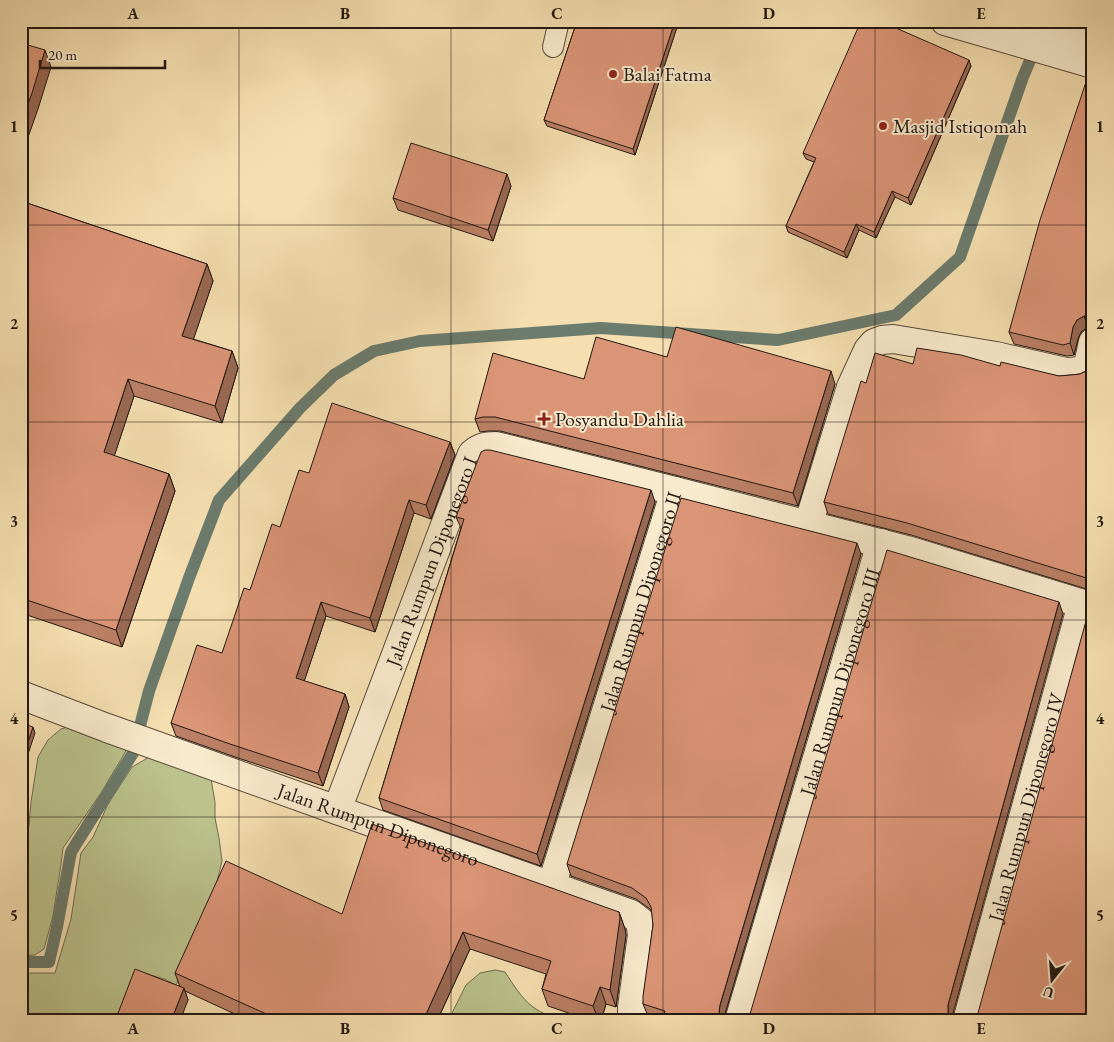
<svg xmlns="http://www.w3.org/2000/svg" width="1114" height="1042" viewBox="0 0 1114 1042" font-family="'EB Garamond',serif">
  <rect width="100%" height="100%" fill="#f5dfb0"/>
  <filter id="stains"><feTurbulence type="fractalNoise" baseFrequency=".004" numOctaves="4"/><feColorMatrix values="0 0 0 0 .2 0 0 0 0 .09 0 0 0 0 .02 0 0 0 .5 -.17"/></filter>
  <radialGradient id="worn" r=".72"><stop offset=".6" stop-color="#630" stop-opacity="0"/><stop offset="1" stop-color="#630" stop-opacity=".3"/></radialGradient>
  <path fill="#bbc28c" stroke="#6e6c4f" d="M 77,724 L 120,740 L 126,751 L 101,793 L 63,848 L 61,864 L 53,916 L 44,949 L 35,955 L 21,956 L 21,852 L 29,826 L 31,802 L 38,757 L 48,740 L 61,729 Z
    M 151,756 L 211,779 L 215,802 L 215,818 L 219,838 L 222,861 L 216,886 L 199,935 L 176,985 L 164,979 L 140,972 L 118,1021 L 21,1021 L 21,973 L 55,973 L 71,919 L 81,853 L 93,837 L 108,804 L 132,767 Z
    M 495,970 L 505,972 C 513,984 521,998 533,1007 C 541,1013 552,1017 561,1021 L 448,1021 L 466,985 L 480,973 Z"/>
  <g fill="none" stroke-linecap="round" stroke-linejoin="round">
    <path stroke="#6b7b6d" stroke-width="12" d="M 21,962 L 49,962 L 57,927 L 71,852 L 133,753 L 149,691 L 189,578 L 219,500 L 300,408 L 334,375 L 374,351 L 420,341 L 601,328 L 778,340 L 896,315 L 960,257 L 1023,77 L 1037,44"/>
    <defs>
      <path id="lane" d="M 553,47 L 559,21"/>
      <g id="street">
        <path d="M 945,21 L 1093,64"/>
        <path d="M 1035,21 L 1093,39"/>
        <path d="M 808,525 L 851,387 L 868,350 L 874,343 L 882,340 L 893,339 L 996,356 L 1066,372 C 1091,372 1088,362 1093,342"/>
        <path id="s1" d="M 21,695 L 107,728 L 337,810 L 631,914 L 640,921 L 642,935 L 632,1007 L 632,1021"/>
        <path id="s2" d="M 337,810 L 472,454 C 480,447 486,446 496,446 L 675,491"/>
        <path id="s3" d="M 551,887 L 675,491 L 907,550 L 1093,607"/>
        <path id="s4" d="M 739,1021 L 881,543"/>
        <path id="s5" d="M 967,1021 L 1082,604"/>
      </g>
    </defs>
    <use href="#lane" stroke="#57493a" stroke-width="22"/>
    <use href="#street" stroke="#57493a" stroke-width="30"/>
    <use href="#lane" stroke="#f8eacc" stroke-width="20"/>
    <use href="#street" stroke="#f8eacc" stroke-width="28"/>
  </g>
  <path fill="#bb7f65" stroke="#221712" d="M 577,21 L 679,21 L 635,155 L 547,126 L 544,120 Z
    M 971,66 L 911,205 L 895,197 L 876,238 L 859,230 L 847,258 L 788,232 L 786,226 L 814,162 L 806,159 L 803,153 Z
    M 1093,78 L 1093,327 L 1088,327 L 1081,332 L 1078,339 L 1074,355 L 1067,356 L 1014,344 L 1009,332 Z
    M 511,186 L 493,241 L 398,210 L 393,198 Z
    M 21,201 L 207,264 L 213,281 L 193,339 L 232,351 L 238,368 L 222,423 L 134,396 L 114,456 L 169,474 L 175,491 L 122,647 L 21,613 Z
    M 667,357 L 835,384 L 798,506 L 500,431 L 488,431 L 480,432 L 475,419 L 584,379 Z
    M 913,364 L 1000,366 L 1059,376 L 1071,375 L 1080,374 L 1088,370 L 1093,365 L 1093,591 L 911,535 L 828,514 L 824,502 L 866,383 Z
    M 450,442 L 455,455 L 431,519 L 414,513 L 375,632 L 326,616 L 304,681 L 345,694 L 349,707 L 323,786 L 235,757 L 176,736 L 171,723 L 222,653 L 250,590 L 280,527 L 309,473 Z
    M 655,502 L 541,866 L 383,810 L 379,798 L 461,528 L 456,517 Z
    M 861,554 L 724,1017 L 724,1020 L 662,1020 L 648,1016 L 643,1004 L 653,925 L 652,912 L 650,909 L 636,899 L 571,876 L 567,864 Z
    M 619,912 L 625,929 L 626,935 L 616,1007 L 606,1004 L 601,1021 L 592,1021 L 548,1006 L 542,989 L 546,974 L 470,949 L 437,1021 L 250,1021 L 185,991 L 188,1000 L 180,987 L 175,973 L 342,914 Z"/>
  <path fill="#996853" stroke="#221712" d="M 675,21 L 679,21 L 635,155 L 633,149 Z
    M 45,50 L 51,67 L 38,109 L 21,157 L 21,123 Z
    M 969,60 L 971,66 L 911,205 L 908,198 Z
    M 507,174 L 511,186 L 493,241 L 488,230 Z
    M 892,191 L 895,197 L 876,238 L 874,232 Z
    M 856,224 L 859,230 L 847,258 L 844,252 Z
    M 207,264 L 213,281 L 189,353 L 182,336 Z
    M 1084,316 L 1088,327 L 1081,332 L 1078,339 L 1074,355 L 1070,343 L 1073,327 L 1077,320 Z
    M 232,351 L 238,368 L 222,423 L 215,406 Z
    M 831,371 L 835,384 L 798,506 L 793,493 Z
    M 128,379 L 134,396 L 110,469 L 104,452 Z
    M 450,442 L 455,455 L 431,519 L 426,505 Z
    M 169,474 L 175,491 L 122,647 L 116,630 Z
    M 651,490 L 655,502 L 541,866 L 537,854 Z
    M 409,500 L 414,513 L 375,632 L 370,618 Z
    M 857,543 L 861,554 L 724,1017 L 724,1021 L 719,1012 L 720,1005 Z
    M 321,602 L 326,616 L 301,691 L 296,678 Z
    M 1059,602 L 1063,614 L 952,1017 L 952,1021 L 948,1014 L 948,1005 Z
    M 345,694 L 349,707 L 323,786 L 318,773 Z
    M 33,727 L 35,733 L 21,775 L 21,763 Z
    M 619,912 L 625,929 L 626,935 L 616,1007 L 610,990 Z
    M 463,932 L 470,949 L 437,1021 L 423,1021 Z
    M 600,987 L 606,1004 L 601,1021 L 599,1021 L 593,1006 Z
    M 184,988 L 188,1000 L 180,1021 L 171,1021 Z"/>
  <path fill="#da9476" stroke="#221712" d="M 577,21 L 675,21 L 633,149 L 544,120 Z
    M 861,21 L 880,21 L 969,60 L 908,198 L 892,191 L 874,232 L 856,224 L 844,252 L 786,226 L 816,158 L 803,153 Z
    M 21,43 L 45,50 L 32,93 L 21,123 Z
    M 1088,76 L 1093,78 L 1093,315 L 1084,316 L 1077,320 L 1073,327 L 1070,343 L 1063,345 L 1009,332 L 1040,220 Z
    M 411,143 L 507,174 L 488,230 L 393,198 Z
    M 21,201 L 207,264 L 182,336 L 232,351 L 215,406 L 128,379 L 104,452 L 169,474 L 116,630 L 21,598 Z
    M 676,327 L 831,371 L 793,493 L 495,417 L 483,417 L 475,419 L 493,353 L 584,379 L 596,337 L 667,357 Z
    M 917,348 L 961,355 L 1000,366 L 1001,362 L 1059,376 L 1071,375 L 1080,374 L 1088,370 L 1093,365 L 1093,580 L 907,523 L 824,502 L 861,381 L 866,383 L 875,353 L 913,364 Z
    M 332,403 L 450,442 L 426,505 L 409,500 L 370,618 L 321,602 L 296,678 L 345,694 L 318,773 L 230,744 L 171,723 L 197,645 L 222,653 L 244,588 L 250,590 L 272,524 L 280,527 L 299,470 L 309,473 Z
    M 485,450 L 490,450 L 651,490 L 537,854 L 379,798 L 464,519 L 456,517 L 481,452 Z
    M 681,498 L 857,543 L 720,1005 L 719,1012 L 723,1020 L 725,1021 L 662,1021 L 665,1011 L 643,1004 L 643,996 L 653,925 L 651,907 L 646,898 L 632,888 L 567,864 Z
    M 887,550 L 1059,602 L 948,1005 L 948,1014 L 952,1021 L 745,1021 L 750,1014 Z
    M 1089,610 L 1093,610 L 1093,1021 L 973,1021 L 978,1013 Z
    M 21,723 L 33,727 L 21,763 Z
    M 372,824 L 619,912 L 620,918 L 610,990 L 600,987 L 593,1006 L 542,989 L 551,961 L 463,932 L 423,1021 L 282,1021 L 175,973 L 226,861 L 342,914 Z
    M 135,969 L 184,988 L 171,1021 L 115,1021 Z"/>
  <path fill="none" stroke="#221712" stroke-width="1" stroke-opacity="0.55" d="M 239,21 L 239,1021M 451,21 L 451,1021M 663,21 L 663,1021M 875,21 L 875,1021M 21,225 L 1093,225M 21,422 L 1093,422M 21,620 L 1093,620M 21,817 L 1093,817"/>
  <g fill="#8f2418" stroke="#f8eacc" stroke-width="2">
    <circle cx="613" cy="74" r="5"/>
    <circle cx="883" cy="126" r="5"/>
    <path d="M541.5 411.5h5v5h5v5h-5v5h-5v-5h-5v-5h5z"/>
  </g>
  <g text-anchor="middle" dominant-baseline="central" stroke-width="4" stroke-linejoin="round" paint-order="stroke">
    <g font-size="20" fill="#221712" stroke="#f8eacc" text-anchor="start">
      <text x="623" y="74">Balai Fatma</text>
      <text x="893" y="126">Masjid Istiqomah</text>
      <text x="555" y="419">Posyandu Dahlia</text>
    </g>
    <g font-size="20" fill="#221712" stroke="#f8eacc">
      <text stroke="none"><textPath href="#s2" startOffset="266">Jalan Rumpun Diponegoro I</textPath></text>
      <text stroke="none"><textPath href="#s3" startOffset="299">Jalan Rumpun Diponegoro II</textPath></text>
      <text stroke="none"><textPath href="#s4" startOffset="354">Jalan Rumpun Diponegoro III</textPath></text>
      <text stroke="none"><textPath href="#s5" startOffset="222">Jalan Rumpun Diponegoro IV</textPath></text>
      <text stroke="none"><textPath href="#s1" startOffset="380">Jalan Rumpun Diponegoro</textPath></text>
    </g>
  </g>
  <rect width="1114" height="1042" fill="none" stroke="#f5dfb0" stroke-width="55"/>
  <g transform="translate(1052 980) rotate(197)" stroke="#f8eacc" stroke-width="4" paint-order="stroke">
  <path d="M0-4L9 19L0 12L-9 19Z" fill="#221712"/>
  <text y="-8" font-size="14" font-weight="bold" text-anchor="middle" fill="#221712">U</text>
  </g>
  <path d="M40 60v8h125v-8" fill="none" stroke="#221712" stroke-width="2.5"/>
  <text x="48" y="60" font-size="15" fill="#221712" stroke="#f8eacc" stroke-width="4" paint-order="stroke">20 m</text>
  <rect x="28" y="28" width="1058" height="986" fill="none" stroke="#221712" stroke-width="2"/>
  <g font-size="16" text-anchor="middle" font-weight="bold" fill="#221712">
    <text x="133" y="19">A</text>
    <text x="345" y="19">B</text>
    <text x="557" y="19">C</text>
    <text x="769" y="19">D</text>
    <text x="981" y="19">E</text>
    <text x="14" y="132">1</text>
    <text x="1100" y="132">1</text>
    <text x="14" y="329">2</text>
    <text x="1100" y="329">2</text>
    <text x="14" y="527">3</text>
    <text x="1100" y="527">3</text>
    <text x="14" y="724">4</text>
    <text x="1100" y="724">4</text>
    <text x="14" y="921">5</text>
    <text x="1100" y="921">5</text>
    <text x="133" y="1034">A</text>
    <text x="345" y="1034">B</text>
    <text x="557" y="1034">C</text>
    <text x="769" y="1034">D</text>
    <text x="981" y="1034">E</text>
  </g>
  <rect width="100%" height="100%" filter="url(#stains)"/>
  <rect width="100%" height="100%" fill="url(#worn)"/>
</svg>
